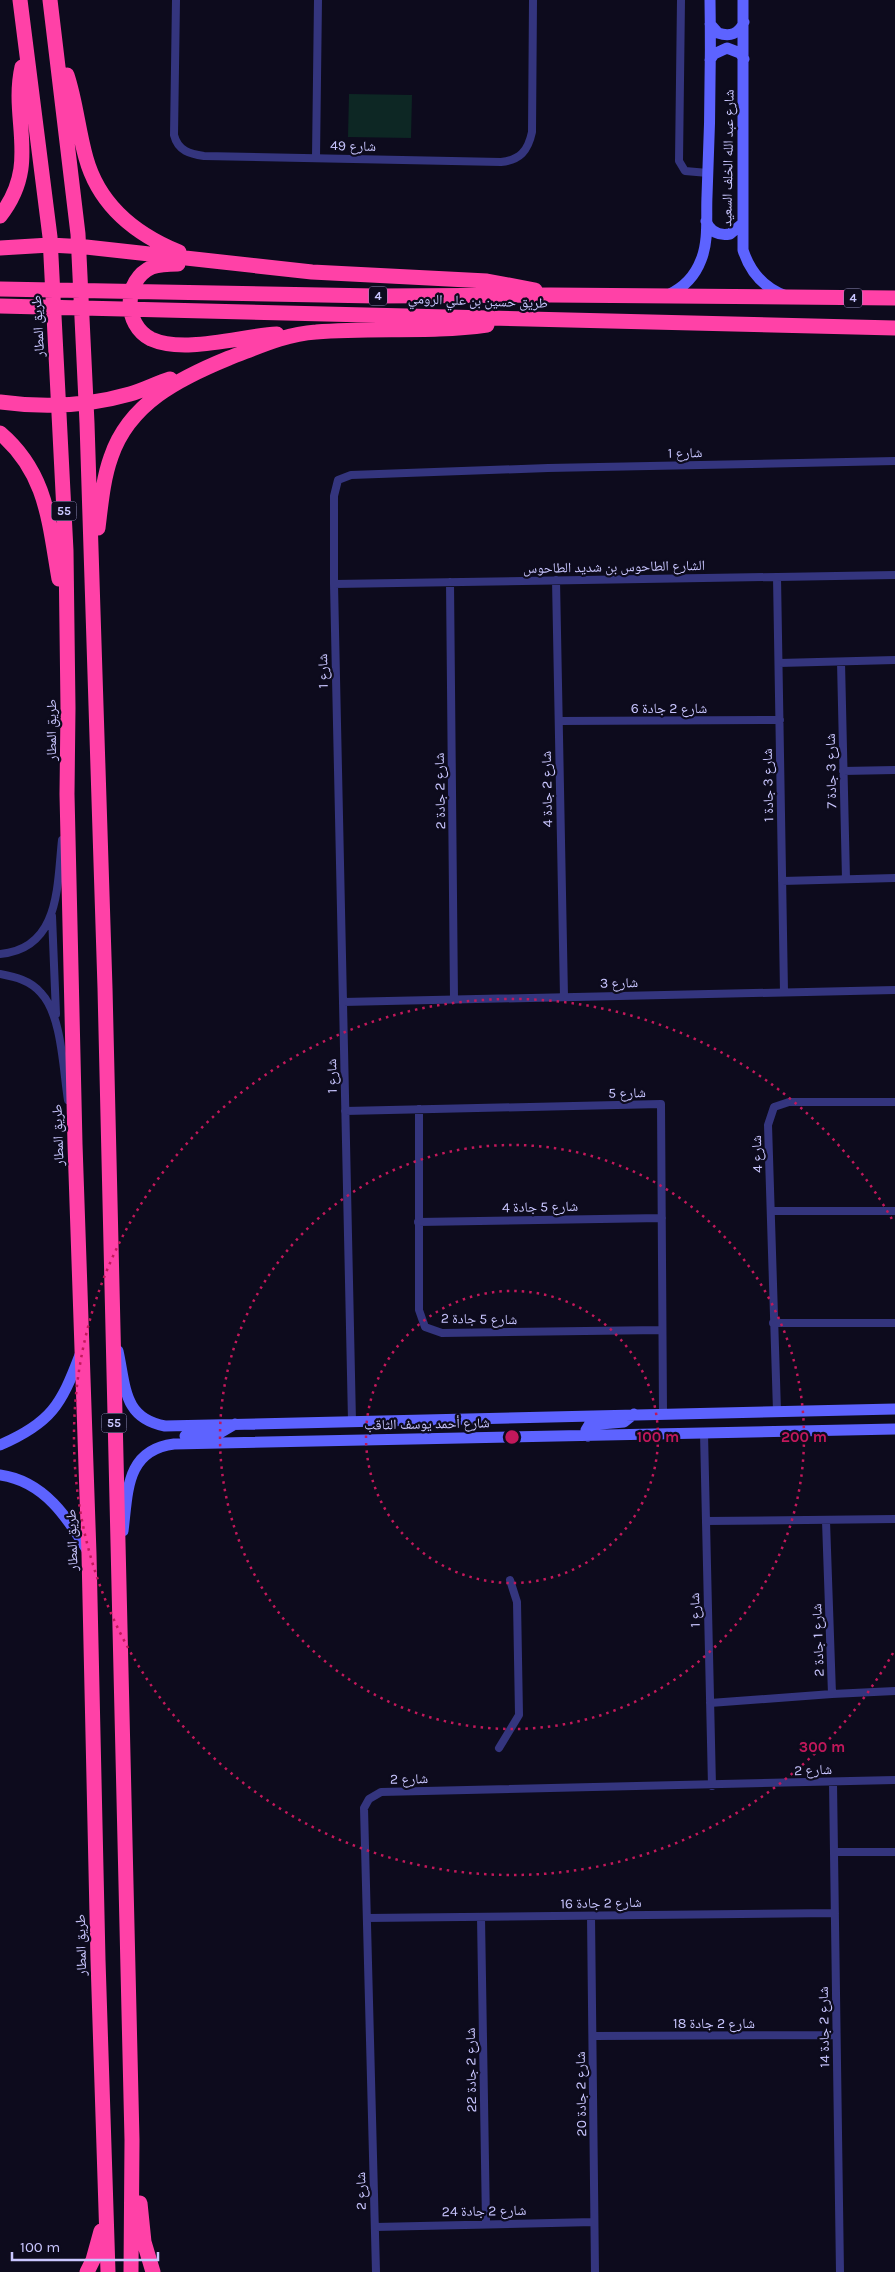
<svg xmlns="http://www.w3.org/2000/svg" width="895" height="2272" viewBox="0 0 895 2272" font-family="Karla,'Noto Naskh Arabic',sans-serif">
  <rect width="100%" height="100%" fill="#0d0b1d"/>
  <path fill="#0d2724" d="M 349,94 L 412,95 L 411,138 L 348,137 Z"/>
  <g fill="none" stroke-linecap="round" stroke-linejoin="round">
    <path stroke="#34357e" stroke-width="8" d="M 176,0 L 174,135 C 178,151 190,154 204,156 L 501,162 C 520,160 528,151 532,132 L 533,0
      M 681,0 L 679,161 L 685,171 L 708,173
      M 316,157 L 318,0
      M 777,577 L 784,992
      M 556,580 L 564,997
      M 450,582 L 454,1000
      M 334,584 L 895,575
      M 841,662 L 846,879
      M 779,663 L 895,660
      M 559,721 L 780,720
      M 843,771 L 895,770
      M 782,881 L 895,878
      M 52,916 L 56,1014
      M 0,954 C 60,949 57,886 62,840
      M 0,974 C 15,977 30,980 41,993 C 62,1015 63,1070 68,1100
      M 343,1002 L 895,990
      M 419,1109 L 419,1310 L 425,1327 L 442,1333 L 662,1330
      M 345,1111 L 661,1104 L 663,1413
      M 771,1211 L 895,1211
      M 418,1222 L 662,1218
      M 773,1323 L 895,1323
      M 777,1411 L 768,1125 L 774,1107 L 789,1102 L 895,1102
      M 352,1421 L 334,584 L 334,496 L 338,480 L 351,475 L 548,468 L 895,461
      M 704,1433 L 712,1786
      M 706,1521 L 895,1519
      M 826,1521 L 832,1694 L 895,1691
      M 710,1703 L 832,1694
      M 499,1748 L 519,1715 L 517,1602 L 510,1580
      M 833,1783 L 840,2272
      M 834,1852 L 895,1852
      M 591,1916 L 595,2272
      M 481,1917 L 486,2223
      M 367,1918 L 835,1913
      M 593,2036 L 836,2035
      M 375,2227 L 594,2222
      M 376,2272 L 364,1808 L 369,1799 L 381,1792 L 895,1780"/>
    <path stroke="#5d63ff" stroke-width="11" d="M 743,0 L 743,250 C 750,272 764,288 786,296
      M 710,24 L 718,33 C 730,37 739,34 744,22
      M 710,60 L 714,54 L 727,48 L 740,53 L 744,59
      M 706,221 C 710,232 719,236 730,234 L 742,224
      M 668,295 C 683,288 695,276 701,260 C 709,241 706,216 707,196 C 710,131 711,65 710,0
      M 118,1351 C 126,1387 123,1418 165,1426 L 895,1409
      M 185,1436 L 218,1434 L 235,1424
      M 588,1436 L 586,1430 L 589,1425 L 624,1422 L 634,1414
      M 0,1445 C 51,1423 61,1405 80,1355
      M 0,1475 C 44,1481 68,1518 89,1553
      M 123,1531 C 128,1493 125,1450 174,1444 L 895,1429"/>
    <path stroke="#ff41a7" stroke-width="15" d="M 20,0 L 50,237 L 66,551 L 68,708 L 67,794 L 75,1144 L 89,1554 L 98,1960 L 108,2272
      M 50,0 L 78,234 L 87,423 L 105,988 L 132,2140 L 131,2272
      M 67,75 C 76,102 78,130 86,158 C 99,205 135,234 179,252
      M 0,216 C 41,164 10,121 22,67
      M 0,248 L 50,245 L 86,247 L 312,272 L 487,281 L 535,290
      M 178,264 C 170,264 160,264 152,267 C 123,280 123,325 151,339 C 184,354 241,336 277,334
      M 0,289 L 376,296 L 551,295 L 895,298
      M 0,306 L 895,328
      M 0,402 C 43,408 88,406 130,394 C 144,390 157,383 170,379
      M 0,433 C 47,473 49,522 59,579
      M 98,528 C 101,504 103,479 111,457 C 129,403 180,378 229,358 C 258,347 285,334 316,332 C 373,327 430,333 487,325
      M 140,2203 L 144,2242 L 153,2272
      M 87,2272 L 93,2260 L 101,2231"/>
  </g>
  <g fill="none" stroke="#c2185b" stroke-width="2.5" stroke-dasharray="2.5 5">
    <circle cx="512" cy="1437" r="146"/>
    <circle cx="512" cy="1437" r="292"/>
    <path d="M893 1653A438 438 0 1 1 893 1221"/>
  </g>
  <g text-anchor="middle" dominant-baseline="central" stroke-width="4.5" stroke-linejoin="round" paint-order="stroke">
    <g fill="#0d0b1d" stroke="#918ebb" stroke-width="1">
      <rect x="369" y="286.5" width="18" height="19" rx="4"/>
      <rect x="844" y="288.5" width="18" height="19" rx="4"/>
      <rect x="51.5" y="501.5" width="25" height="19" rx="4"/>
      <rect x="101.5" y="1413.5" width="25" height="19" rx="4"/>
    </g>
    <g font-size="12" font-weight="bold" fill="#c9c6ff">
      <text x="378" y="296">4</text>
      <text x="853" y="298">4</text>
      <text x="64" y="511">55</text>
      <text x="114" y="1423">55</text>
    </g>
    <g font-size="14" fill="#c9c6ff" stroke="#0d0b1d">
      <text transform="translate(353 146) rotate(1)">شارع 49</text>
      <text transform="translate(728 158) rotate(-89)">شارع عبد الله الخلف السعيد</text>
      <text transform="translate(478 301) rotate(2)">طريق حسين بن علي الرومي</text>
      <text transform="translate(38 326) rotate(-93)">طريق المطار</text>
      <text transform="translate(685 453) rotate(-1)">شارع 1</text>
      <text transform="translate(614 567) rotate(-1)">الشارع الطاحوس بن شديد الطاحوس</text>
      <text transform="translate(323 671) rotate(-91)">شارع 1</text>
      <text x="669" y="708">شارع 2 جادة 6</text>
      <text transform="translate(51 730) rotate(-90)">طريق المطار</text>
      <text transform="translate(831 771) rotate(-91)">شارع 3 جادة 7</text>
      <text transform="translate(768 785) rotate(-91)">شارع 3 جادة 1</text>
      <text transform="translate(547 789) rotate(-91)">شارع 2 جادة 4</text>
      <text transform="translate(440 791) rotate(-91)">شارع 2 جادة 2</text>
      <text transform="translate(619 983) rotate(-1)">شارع 3</text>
      <text transform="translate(332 1076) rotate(-91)">شارع 1</text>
      <text transform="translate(627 1093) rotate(-1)">شارع 5</text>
      <text transform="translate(58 1135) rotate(-92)">طريق المطار</text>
      <text transform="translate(757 1154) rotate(-92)">شارع 4</text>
      <text transform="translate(540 1207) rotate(-1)">شارع 5 جادة 4</text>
      <text transform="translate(479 1319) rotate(1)">شارع 5 جادة 2</text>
      <text transform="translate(427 1424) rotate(-1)">شارع أحمد يوسف الثاقب</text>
      <text transform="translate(72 1540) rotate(-92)">طريق المطار</text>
      <text transform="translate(695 1610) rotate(-91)">شارع 1</text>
      <text transform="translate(818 1640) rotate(-92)">شارع 1 جادة 2</text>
      <text transform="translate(813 1770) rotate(-2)">شارع 2</text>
      <text transform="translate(409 1779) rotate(-1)">شارع 2</text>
      <text transform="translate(601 1903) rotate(-1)">شارع 2 جادة 16</text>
      <text transform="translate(81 1945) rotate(-91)">طريق المطار</text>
      <text x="714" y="2023">شارع 2 جادة 18</text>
      <text transform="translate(824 2027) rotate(-91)">شارع 2 جادة 14</text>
      <text transform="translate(471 2070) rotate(-91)">شارع 2 جادة 22</text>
      <text transform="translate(581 2094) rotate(-91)">شارع 2 جادة 20</text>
      <text transform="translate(361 2191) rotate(-91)">شارع 2</text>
      <text transform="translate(484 2211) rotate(-1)">شارع 2 جادة 24</text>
    </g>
  </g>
  <circle cx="512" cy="1437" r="8" fill="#c2185b" stroke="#0d0b1d" stroke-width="2.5"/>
  <g font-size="15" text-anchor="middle" font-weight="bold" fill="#c2185b" stroke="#0d0b1d" stroke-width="4.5" stroke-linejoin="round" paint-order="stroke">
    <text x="658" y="1442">100 m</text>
    <text x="804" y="1442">200 m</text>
    <text x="822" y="1752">300 m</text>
  </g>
  <path d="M12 2252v8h146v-8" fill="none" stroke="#c9c6ff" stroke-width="2.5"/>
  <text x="20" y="2252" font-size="15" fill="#c9c6ff" stroke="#0d0b1d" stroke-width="4" paint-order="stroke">100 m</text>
</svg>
